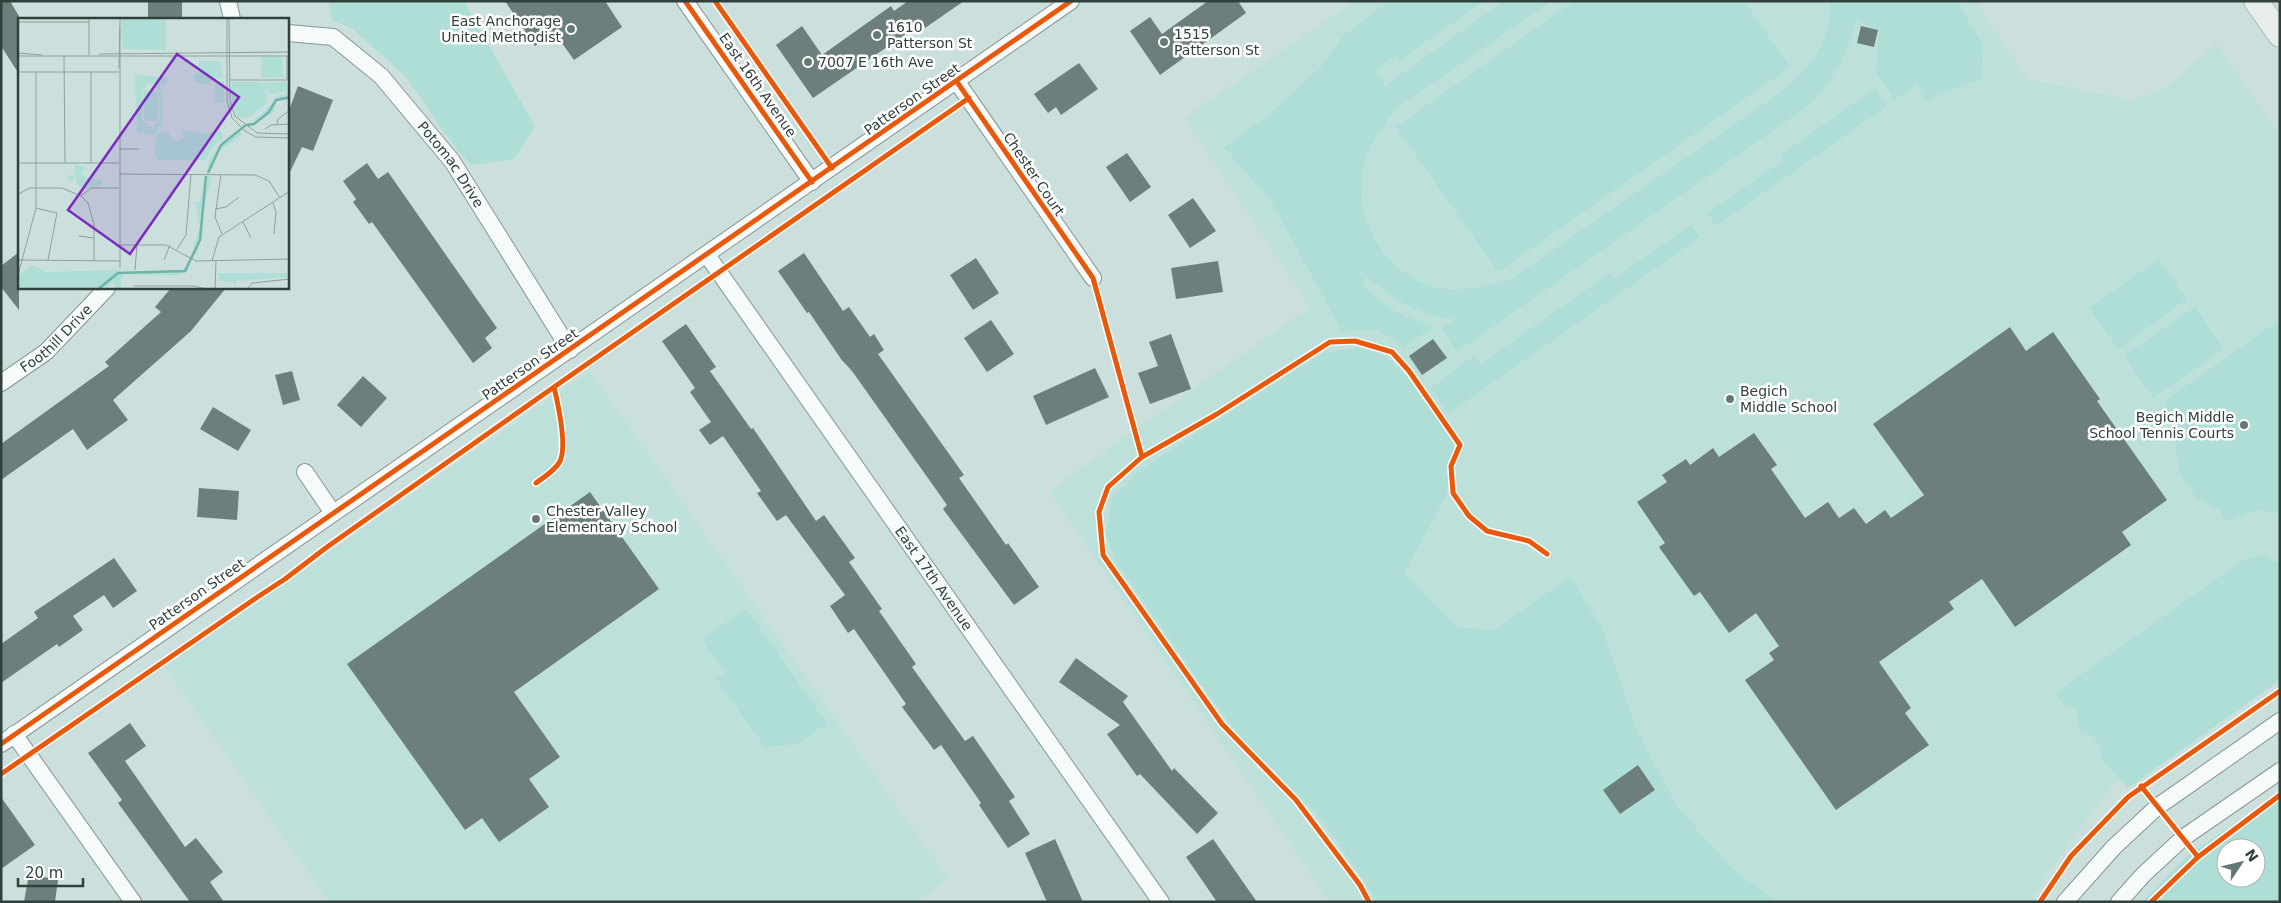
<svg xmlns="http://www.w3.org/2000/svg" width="2281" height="903" viewBox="0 0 2281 903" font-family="'DejaVu Sans',sans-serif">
  <rect width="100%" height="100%" fill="#cbe0dc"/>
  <path fill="#bde1da" d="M 1355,1 L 1976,1 L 2027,79 L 2130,100 L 2163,90 L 2216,44 L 2280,135 L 2280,663 L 2114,783 L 2044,877 L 2031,902 L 1330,902 L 1049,491 L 1310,307 L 1184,118 Z
    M 590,371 L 948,879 L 916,902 L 329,902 L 165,667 Z"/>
  <path fill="#aeded5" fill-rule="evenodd" d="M 328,1 L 464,1 L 535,127 L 514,159 L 472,165 L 457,150 L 405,76 L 353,29 L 332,20 Z
    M 1390,1 L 1484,1 L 1400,60 L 1396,55 L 1375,70 L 1385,86 L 1504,1 L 1552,1 L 1398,107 C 1382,126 1368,145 1363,170 C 1353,219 1385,274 1434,287 C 1459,293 1485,287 1510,280 L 1782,91 C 1789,84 1799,78 1805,70 C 1820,53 1833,24 1830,1 L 1957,1 L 1983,45 L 1982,78 L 1926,100 L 1916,85 L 1895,100 L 1876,73 L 1879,29 L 1855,21 C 1850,53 1832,78 1812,103 L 1457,352 L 1442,329 L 1454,319 C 1413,312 1398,302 1366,276 L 1363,287 C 1386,308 1404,317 1433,327 L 1404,347 L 1378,330 L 1342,331 L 1271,201 L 1224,147 L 1267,117 L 1319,69 L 1345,34 Z
    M 1574,1 L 1744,1 L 1790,67 L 1498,272 L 1396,127 Z
    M 1875,88 L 1887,106 L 1716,226 L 1707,213 L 1784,160 L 1781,155 Z
    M 1691,225 L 1700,237 L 1452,411 L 1447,411 L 1430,388 L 1474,356 L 1481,364 L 1610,273 L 1615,278 Z
    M 2159,259 L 2187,299 L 2118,349 L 2089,308 Z
    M 2195,307 L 2224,349 L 2153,398 L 2124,356 Z
    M 2280,320 L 2280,514 L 2259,509 L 2227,522 L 2219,510 L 2196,498 L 2180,474 L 2176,449 L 2176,431 L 2164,401 Z
    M 1358,348 L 1385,356 L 1407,377 L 1454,443 L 1447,494 L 1404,573 L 1456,627 L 1494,630 L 1570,577 L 1602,628 L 1636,727 L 1677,807 L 1734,870 L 1776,902 L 1379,902 L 1321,818 L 1243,740 L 1211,698 L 1115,560 L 1106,533 L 1112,499 L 1143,468 L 1323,353 Z
    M 2261,555 L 2280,564 L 2280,680 L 2128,788 L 2103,762 L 2099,744 L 2095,738 L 2080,731 L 2076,712 L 2072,707 L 2062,702 L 2055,693 L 2245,559 Z
    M 746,609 L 827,723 C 799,744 799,746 764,746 L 716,679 L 726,673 L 701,639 Z
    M 2280,793 L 2280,902 L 2142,902 L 2187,856 ZM 2226,848 L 2256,848 L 2256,878 L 2226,878 Z"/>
  <path fill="#6d7f7c" d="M 1,1 L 10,1 L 19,16 L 19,74 L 1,46 Z
    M 148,1 L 182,1 L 182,19 L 148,19 Z
    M 505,1 L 605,1 L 622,27 L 574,60 L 554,32 L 535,46 Z
    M 908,1 L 964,1 L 925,28 L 922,23 L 813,98 L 776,45 L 802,26 L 822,55 L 891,6 L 894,11 Z
    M 1208,1 L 1238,1 L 1246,13 L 1160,75 L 1130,31 L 1150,17 L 1162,34 Z
    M 1861,26 L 1878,30 L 1874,47 L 1857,43 Z
    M 1079,63 L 1098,89 L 1061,115 L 1056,107 L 1048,113 L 1034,94 Z
    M 298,86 L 333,100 L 313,151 L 302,147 L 288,176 L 288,113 Z
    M 1127,153 L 1151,187 L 1130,202 L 1106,167 Z
    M 367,163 L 378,179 L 388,172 L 497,328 L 485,338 L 492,348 L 473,363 L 372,222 L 369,224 L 353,202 L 356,199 L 343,181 Z
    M 1193,198 L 1216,231 L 1190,248 L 1168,215 Z
    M 19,252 L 19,310 L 1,287 L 1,266 Z
    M 804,253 L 843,311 L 849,307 L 870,337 L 874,334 L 884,350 L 878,354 L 964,475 L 959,478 L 1006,545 L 1008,543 L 1039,587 L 1014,605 L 943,509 L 947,505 L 852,371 L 841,359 L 809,312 L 807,313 L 778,271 Z
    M 976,258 L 999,293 L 973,310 L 950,275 Z
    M 1218,261 L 1223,292 L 1176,299 L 1171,268 Z
    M 171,288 L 226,288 L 191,331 L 113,400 L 128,420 L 87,450 L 73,429 L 1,480 L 1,444 L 109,366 L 105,362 L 161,312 L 155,307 Z
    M 991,320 L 1014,354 L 987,372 L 964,338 Z
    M 686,324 L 716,367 L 710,371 L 751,429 L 753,428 L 816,521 L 824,515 L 855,558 L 849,562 L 882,609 L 879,611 L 916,664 L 912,667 L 965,741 L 973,736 L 1015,797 L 1009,801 L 1030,834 L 1008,848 L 979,805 L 981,803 L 941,745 L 934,750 L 902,707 L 906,704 L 854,629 L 848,633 L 830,606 L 845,595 L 786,515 L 777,521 L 757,493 L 761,491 L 723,436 L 710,445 L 699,430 L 711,422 L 690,392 L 695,388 L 662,341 Z
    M 2010,327 L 2026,351 L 2053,332 L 2100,399 L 2097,401 L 2167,500 L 2122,532 L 2131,545 L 2015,627 L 1982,579 L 1949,602 L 1954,609 L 1879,662 L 1911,708 L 1905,713 L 1929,745 L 1836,810 L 1745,680 L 1774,660 L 1769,653 L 1779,646 L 1756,613 L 1729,633 L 1700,592 L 1694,596 L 1659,547 L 1665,543 L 1637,502 L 1667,482 L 1662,475 L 1686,459 L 1690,465 L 1713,448 L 1719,457 L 1754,433 L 1777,465 L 1771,469 L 1805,518 L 1828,502 L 1839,518 L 1854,508 L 1866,524 L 1885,510 L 1891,518 L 1924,495 L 1873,424 Z
    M 1171,334 L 1191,389 L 1150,404 L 1138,373 L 1158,366 L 1149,342 Z
    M 1433,339 L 1447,358 L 1422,375 L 1409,356 Z
    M 1095,368 L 1109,397 L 1046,425 L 1033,396 Z
    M 292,371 L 300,400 L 283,405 L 275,375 Z
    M 363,376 L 387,398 L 361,427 L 337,405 Z
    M 213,407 L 251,430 L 238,451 L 200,429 Z
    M 199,488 L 239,491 L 237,520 L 197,517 Z
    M 590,492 L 659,589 L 514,692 L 560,757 L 529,779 L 549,807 L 499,842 L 482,818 L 465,830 L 347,664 Z
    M 114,558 L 137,591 L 113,608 L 104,595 L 73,616 L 83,630 L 59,647 L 57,644 L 1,683 L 1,644 L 38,618 L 34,612 Z
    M 1076,658 L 1128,696 L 1123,702 L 1172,771 L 1174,768 L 1218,813 L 1197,834 L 1140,774 L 1137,776 L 1107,734 L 1120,725 L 1059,682 Z
    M 130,723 L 146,746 L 125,761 L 185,847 L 196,838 L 223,872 L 210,882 L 224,902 L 190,902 L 118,803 L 122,800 L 88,753 Z
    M 1638,765 L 1655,790 L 1620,814 L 1603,790 Z
    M 1,797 L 35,845 L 1,869 Z
    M 1055,839 L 1083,902 L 1047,902 L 1025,853 Z
    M 1213,839 L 1257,902 L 1217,902 L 1186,857 Z
    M 29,874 L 58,880 L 55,902 L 24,902 Z"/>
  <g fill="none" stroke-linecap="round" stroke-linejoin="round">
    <defs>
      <g id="minor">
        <path d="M 228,1 L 232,19"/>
        <path d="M 685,1 L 812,182"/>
        <path id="s1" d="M 288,33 L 333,37 L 381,76 L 452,161 L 570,350"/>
        <path d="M 957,82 L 1093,278"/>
        <path id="s2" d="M 707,255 L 1161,902"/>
        <path id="s3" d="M 1,383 L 46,352 L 107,288"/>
        <path d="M 305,472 L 333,513"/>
        <path d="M 14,734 L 133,902"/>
        <path d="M 1,744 L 1071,1"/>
        <path d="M 2065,902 L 2114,847 L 2157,807 L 2280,721"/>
        <path d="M 2119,902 L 2143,875 L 2183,838 L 2280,771"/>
      </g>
      <path id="secondary" d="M 2256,1 L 2280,35"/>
    </defs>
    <use href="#minor" stroke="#869794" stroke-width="18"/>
    <use href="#secondary" stroke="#869794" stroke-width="25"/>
    <use href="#minor" stroke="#f7fafa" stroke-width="16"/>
    <use href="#secondary" stroke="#e6edeb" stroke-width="24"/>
    <defs>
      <path id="cycleway" d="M 685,1 L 812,182
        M 715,1 L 832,168
        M 957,82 L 1093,278 L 1142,457 L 1108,487 L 1099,512 L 1103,555 L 1222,724 L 1296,800 L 1360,885 L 1369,902
        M 1142,457 L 1217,414 L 1330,342 L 1355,341 L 1392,352 L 1409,371 L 1460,445 L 1451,466 L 1453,493 L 1469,516 L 1487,531 L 1529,541 L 1547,554
        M 536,483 C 544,477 553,472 559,463 C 568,449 558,404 554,387 L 969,98
        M 1,744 L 1071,1
        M 1,774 L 256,598 L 285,579 L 327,547 L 554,387
        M 2141,786 L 2198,857
        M 2040,902 L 2071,856 L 2128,797 L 2280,691
        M 2151,902 L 2198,857 L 2280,795"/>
    </defs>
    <use href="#cycleway" stroke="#fff" stroke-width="8"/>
    <use href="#cycleway" stroke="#e8590c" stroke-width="5"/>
  </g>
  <g fill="#667875" stroke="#fff" stroke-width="2">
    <circle cx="571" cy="29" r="5"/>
    <circle cx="877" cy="35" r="5"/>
    <circle cx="1164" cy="42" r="5"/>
    <circle cx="808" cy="62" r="5"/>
    <circle cx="1730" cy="399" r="5"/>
    <circle cx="2244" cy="425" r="5"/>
    <circle cx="536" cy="519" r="5"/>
  </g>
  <g text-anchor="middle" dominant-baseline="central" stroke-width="5" stroke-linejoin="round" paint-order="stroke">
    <g font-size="14" fill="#30403d" stroke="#fff" text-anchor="start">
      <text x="561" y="21" text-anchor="end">East Anchorage<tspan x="561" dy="16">United Methodist</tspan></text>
      <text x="887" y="27">1610<tspan x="887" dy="16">Patterson St</tspan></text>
      <text x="1174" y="34">1515<tspan x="1174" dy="16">Patterson St</tspan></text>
      <text x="818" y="62">7007 E 16th Ave</text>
      <text x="1740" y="391">Begich<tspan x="1740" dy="16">Middle School</tspan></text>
      <text x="2234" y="417" text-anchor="end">Begich Middle<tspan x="2234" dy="16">School Tennis Courts</tspan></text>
      <text x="546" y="511">Chester Valley<tspan x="546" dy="16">Elementary School</tspan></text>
    </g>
    <g font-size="14" fill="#30403d" stroke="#fff">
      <text transform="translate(758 85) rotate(55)">East 16th Avenue</text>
      <text transform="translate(912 99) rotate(-35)">Patterson Street</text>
      <text stroke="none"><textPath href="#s1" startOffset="220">Potomac Drive</textPath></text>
      <text transform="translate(1034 174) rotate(56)">Chester Court</text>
      <text stroke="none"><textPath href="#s3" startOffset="71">Foothill Drive</textPath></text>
      <text transform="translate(530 364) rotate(-35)">Patterson Street</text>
      <text stroke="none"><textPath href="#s2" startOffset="395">East 17th Avenue</textPath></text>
      <text transform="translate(197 594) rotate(-35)">Patterson Street</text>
    </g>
  </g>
  <g transform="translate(18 18)">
    <rect width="271" height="271" fill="#cbe0dc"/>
    <path d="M 103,0 L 148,0 L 148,32 L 105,31 ZM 264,39 L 266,59 L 243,60 L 243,39 ZM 181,43 L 202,43 L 205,59 L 196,60 L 190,66 L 176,64 L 176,56 L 181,56 ZM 117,56 L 150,60 L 148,67 L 141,66 L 144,73 L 144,109 L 141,108 L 135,112 L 141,110 L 137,116 L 119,115 ZM 136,66 L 141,72 L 142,102 L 133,110 L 124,102 L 125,73 L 129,67 ZM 198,63 L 206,63 L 206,84 L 196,85 ZM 214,64 L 239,64 L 246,68 L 250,81 L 247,87 L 230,100 L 219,99 L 214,83 ZM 268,64 L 271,72 L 253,76 L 242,65 ZM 126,73 L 140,73 L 140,103 L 126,103 ZM 271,75 L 271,82 L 259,83 L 256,94 L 235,107 L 238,99 L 244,96 L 259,78 ZM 165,112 L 186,116 L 202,112 L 206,120 L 195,128 L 188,142 L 140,142 L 137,136 L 139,116 L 150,114 L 157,124 L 165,120 ZM 223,114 L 224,117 L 202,132 L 192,154 L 189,154 L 191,142 L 202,127 ZM 57,147 L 68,149 L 63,156 L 70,160 L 84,162 L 84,168 L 67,171 L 58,166 L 58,158 L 52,164 L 49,157 L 56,158 ZM 187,158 L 194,159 L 185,188 L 185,214 L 179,235 L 173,239 L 182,208 L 177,184 L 182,183 ZM 170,243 L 173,243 L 170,253 L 161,257 L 104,256 L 103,271 L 98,271 L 96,264 L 84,271 L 0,272 L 0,259 L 12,248 L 18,248 L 27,254 L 101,252 L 104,255 L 162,253 L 169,248 ZM 200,255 L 271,255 L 271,259 L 218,263 L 217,271 L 216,265 L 200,262 Z" fill="#aeded5" fill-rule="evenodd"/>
    <path fill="none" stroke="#70b3aa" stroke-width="2.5" d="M 190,155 L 203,127 L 228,107 L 236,106 L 251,94 L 258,82 L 272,79M 79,272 L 100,255 L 167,253 L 182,222 L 188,158"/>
    <path fill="none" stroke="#8da09c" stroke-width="1" d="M 71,0 L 71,37M 209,0 L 209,83 L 214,100 L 227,113 L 238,119 L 272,120M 211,0 L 212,83 L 217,98 L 239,115 L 272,116M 0,4 L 71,4M 102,10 L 102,250M 0,35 L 24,37M 81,36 L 272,34M 0,38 L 272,38M 46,38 L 47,145M 101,50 L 102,0M 0,54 L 101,54M 73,54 L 73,145M 212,62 L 269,62 L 269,38M 259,106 L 260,101 L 272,92M 247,111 L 253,107 L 272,106M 101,131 L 121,131M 0,145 L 101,145M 101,156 L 237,157 L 251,163 L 262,180M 203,156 L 197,199 L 204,216M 0,176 L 12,170 L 44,170 L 63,178 L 70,185 L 76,206 L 76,242M 63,178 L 73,170 L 101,170M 255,185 L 258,194 L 256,216M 18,190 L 39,195 L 30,242M 197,191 L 208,189 L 221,179M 225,204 L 233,220M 61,218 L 76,220M 101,227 L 148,227 L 178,243 L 272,241M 159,231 L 168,217 L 173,156M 0,242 L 102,243M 146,242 L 152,227M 194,243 L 201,219 L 272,173M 117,252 L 119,227M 0,257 L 18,190 L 18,54M 116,268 L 175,268 L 194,272M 197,272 L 198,243M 229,272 L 234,265 L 272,261"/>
    <path fill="#7b2cbf" fill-opacity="0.15" stroke="#7b2cbf" stroke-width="2.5" d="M 159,36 L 221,79 L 112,236 L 50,192 Z"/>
    <rect width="271" height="271" fill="none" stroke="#30403d" stroke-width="2.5"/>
  </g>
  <rect width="2281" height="903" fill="none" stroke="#30403d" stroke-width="5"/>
  <g transform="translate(2241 863) rotate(55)"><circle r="24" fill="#ffffff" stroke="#acb3b1"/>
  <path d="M0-4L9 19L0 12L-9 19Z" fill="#667875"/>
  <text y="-8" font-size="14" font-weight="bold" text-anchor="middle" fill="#30403d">N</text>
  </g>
  <path d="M18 878v8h65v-8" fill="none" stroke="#30403d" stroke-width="2.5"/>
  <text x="25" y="878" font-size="15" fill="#30403d" stroke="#ffffff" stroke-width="4" paint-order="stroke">20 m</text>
</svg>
